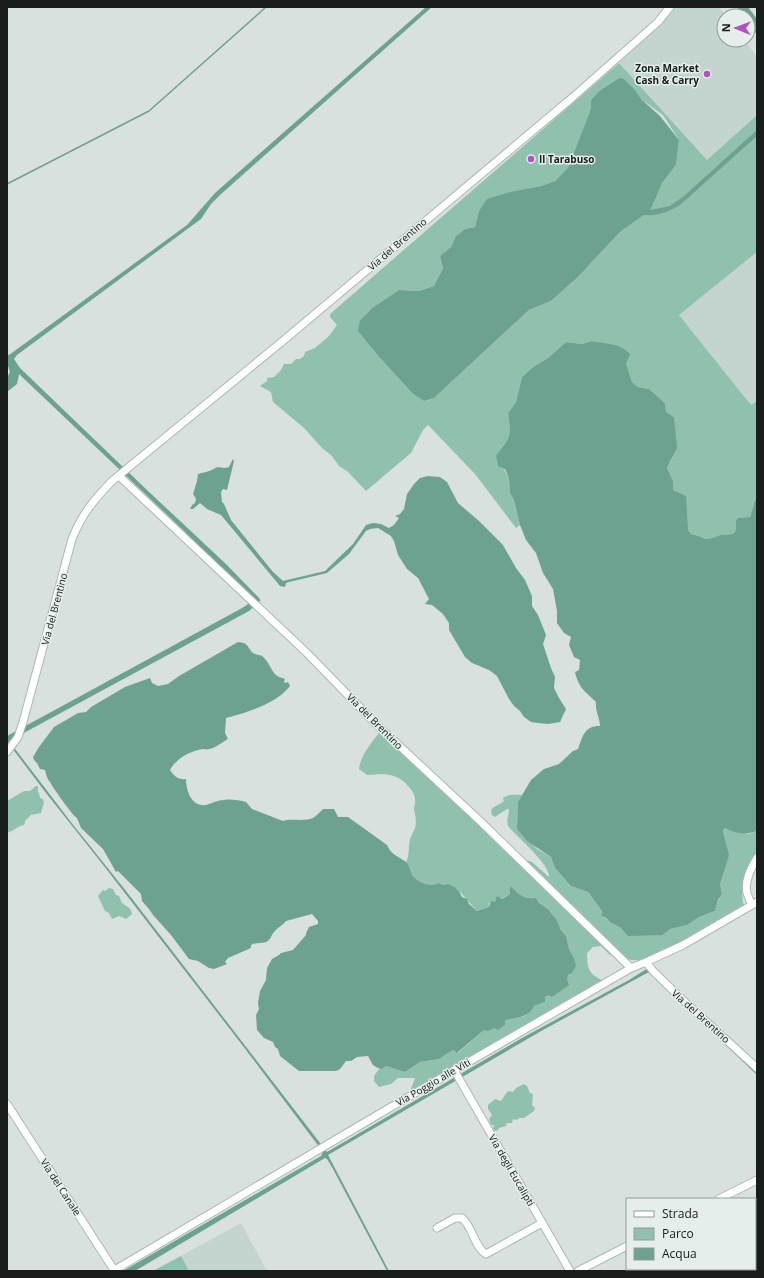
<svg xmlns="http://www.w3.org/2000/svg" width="764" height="1278" viewBox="0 0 764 1278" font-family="'Open Sans',sans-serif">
  <rect width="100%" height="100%" fill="#d8e1dd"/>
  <path fill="#c4d5cf" d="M 676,7 L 719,7 L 726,16 L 724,16 L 724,40 L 744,40 L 757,57 L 757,115 L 707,160 L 619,63 L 659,26 Z
    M 757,252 L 757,401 L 751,405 L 679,315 Z
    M 241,1223 L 267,1271 L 189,1271 L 181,1256 Z"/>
  <path fill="#90c1af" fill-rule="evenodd" d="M 619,63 L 707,160 L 757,115 L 757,252 L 679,315 L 751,405 L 757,401 L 757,500 L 755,500 L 750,517 L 738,518 L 736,520 L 736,532 L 733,534 L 720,535 L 712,538 L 705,539 L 699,536 L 691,534 L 688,530 L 673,490 L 673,481 L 667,468 L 673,457 L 675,431 L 674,417 L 666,412 L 665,403 L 649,389 L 638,387 L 632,382 L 626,363 L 602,343 L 592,341 L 582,344 L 566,342 L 548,358 L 533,367 L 522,377 L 516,402 L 508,413 C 511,436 512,436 496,455 L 509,478 L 510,493 L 514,500 L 520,525 L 516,528 L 475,474 L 428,425 L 423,430 L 411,453 L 366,491 L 348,472 L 339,466 L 331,455 L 322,448 L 304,428 L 273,402 L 271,392 L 260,386 L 267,381 L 267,378 L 274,377 L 281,370 L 284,364 L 291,364 L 296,359 L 300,359 L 304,356 L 305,352 L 315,348 L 329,336 L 337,325 L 330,317 L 330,314 ZM 619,78 L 636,91 L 641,99 L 663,115 L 679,140 L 676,165 L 662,183 L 655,200 L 648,212 L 620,232 L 578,277 L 551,301 L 529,310 L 434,398 L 424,401 L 413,394 L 381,359 L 360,320 L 372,308 L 399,290 L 419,291 L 434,286 L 443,268 L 440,256 L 451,247 L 456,236 L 465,229 L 475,227 L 479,211 L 527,189 L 541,186 L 555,181 L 568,169 L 589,114 L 591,107 L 591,100 L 599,91 Z
    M 382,729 L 479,820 L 482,817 L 523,859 L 532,862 L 549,877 C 550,864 517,837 508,826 C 506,819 509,816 509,809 L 507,809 L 495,817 L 492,815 L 491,810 C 495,805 500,805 504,801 L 503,798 C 508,794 516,794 522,795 L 518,802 L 517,829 L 537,849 L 551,857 L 555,868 L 571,886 L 588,892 L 602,911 L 601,916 L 621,928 L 663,935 L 670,929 L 686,925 L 699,917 L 715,911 L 718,901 L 722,894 L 720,884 L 722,874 L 723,832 L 726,828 L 749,834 L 757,831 L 757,854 C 750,861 749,872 743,880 L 745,885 L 742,891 L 743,903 L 747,908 L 639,965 L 637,960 C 630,961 624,957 618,959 L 609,954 L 601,946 L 593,947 L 587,953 C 587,971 590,975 606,982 L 411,1095 L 410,1091 L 415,1078 L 398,1078 L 391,1084 L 379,1087 L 374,1081 L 374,1076 L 379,1069 L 376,1067 L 382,1069 L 386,1066 L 405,1072 L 420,1062 L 439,1059 L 453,1050 L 458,1053 L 484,1030 L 505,1020 L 525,1016 L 534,1006 L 545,1002 L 545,997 C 553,993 565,983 568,975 L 572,973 L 574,958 L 569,949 L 566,936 L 561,930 L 556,919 L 548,909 L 539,903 L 536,898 C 523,899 520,895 511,887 L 510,894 L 495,902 L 489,903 L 489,907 L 477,911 C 473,907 461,892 458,890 C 452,887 445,886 440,883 C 431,887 421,884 414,878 C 411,874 409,867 406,862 C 410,855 408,847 410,839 C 411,835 414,832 415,828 C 417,821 415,815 414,809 C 414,806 416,803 415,800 C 415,795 412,790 409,787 C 396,772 385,774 367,775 L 359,769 C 361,754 373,741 382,729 Z
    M 36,786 L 38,786 L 38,792 L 39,793 L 40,798 L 43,799 L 44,802 L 41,813 L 31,815 L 25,821 L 25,823 L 24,825 C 17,826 14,831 7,833 L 7,801 L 24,791 L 30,791 Z
    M 109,888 L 113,889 L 116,895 L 119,896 L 122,903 C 127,907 131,907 132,914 L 126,919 L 119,916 L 112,919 L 109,913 L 105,911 L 98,896 L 103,890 L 105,891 Z
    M 524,1084 L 527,1086 L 530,1093 L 533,1094 L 532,1105 L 535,1108 L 534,1111 L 524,1118 L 519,1118 L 517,1120 L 513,1119 L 512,1123 L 507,1123 L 506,1126 L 499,1128 L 498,1130 L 495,1131 L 493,1129 L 494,1125 L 491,1125 L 489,1119 L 492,1115 L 488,1109 L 488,1105 L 495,1099 L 501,1101 L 507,1092 L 510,1091 L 513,1092 L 516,1088 Z
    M 181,1256 L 189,1271 L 153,1271 Z"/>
  <path fill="#6ea290" d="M 426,7 L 432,7 L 220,195 L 211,204 L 201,219 L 17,355 L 14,359 L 20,368 L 148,491 L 226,564 L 260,599 L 260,601 L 249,611 L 9,741 L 74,826 L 126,891 L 327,1152 L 522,1038 L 629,980 L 648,968 L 757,1073 L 757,1075 L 650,973 L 647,973 L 543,1030 L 328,1155 L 389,1271 L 387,1271 L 333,1169 L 327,1159 L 325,1158 L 135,1271 L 123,1271 L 321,1156 L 323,1152 L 243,1046 L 104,866 L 46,793 L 12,748 L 7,744 L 7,736 L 244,607 L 253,600 L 180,527 L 19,374 L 17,384 L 7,392 L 7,378 L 10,372 L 7,363 L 7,354 L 9,355 L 187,225 L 215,193 Z
    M 737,7 L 748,7 L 757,19 L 757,35 L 748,22 L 748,16 L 743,16 Z
    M 619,78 L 624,79 L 636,91 L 641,99 L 660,116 L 679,140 L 676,165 L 662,183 L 655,200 L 650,210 L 670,206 L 684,196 L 757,130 L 757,136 L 680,205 C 668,212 658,216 644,215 L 620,232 L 578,277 L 551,301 L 529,310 L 434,398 L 424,401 L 413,394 L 381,359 L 358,331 L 360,320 L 372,308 L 399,290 L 419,291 L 434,286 L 443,268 L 440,256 L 451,247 L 456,236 L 465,229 L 475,227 L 479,211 L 487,199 L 510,192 L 541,186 L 555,181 L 568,168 L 589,114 L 591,107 L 591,100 L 599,91 Z
    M 592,341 C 606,344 620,343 630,354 L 626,363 L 632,382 L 638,387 L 649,389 L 665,403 L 666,412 L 674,417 L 677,448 L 667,468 L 673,481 L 673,490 L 686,496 L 688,530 L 691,534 L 699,536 L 705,539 L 712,538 L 720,535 L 733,534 L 736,531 L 736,520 L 738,518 L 750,517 L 755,500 L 757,500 L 757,831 C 746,835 736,834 725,828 L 723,832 L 729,855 L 720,884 L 722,894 L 718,900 L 715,911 L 699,917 L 687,925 L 670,929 L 663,935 L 628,936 L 621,928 L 610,922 L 606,918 L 601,916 L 602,911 L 588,892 L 571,886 L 555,868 L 551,857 L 527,841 L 517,829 L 518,802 L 531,780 L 544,769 L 559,764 L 573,751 L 578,749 C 583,736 584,726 600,726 C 600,718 595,711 596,702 C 585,691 579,689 575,672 L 579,670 L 580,660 L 574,657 L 569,645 L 571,637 L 564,633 L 557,623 L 557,611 L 553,589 L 543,573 L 536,553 L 526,540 L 520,525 L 514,500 L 510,493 L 509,478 L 505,469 L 498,466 L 496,455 C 512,436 511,436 508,413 L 516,402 L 522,377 L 533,367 L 548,358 L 566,342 L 582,344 Z
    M 233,459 L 234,461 L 227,490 L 223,489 L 221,492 L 222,502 L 224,504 L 231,520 L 273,572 L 283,581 L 325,571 L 353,544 L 366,525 L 373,523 L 381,524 L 389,528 L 394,525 L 399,518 L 395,516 L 400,514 L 404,509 L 407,494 L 414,484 L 420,478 L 428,476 L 440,477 L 447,482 L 458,503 L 479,521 L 503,545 L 516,568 L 525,580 L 532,596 L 532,606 L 538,615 L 546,635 L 543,644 L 551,668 L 555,677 L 554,688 L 559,698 L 566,709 L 560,722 L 548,724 L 538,723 L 531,722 L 524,717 L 520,711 L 514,706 L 509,699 L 497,676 L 489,670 L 472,663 L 465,657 L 449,630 L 449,623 L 443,614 L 432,605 L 425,604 L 429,599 L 418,578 L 407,569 L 398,555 L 394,541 L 391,536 L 378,528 L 370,529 L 366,531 L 349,554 L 327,573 L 289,582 L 286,583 L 285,587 L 280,586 L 221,515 L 207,509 L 200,503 L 193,509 L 190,509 L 192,505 L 195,503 L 196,499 L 193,494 L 197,481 L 198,474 C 205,472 212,471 217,467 L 225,468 L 229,467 Z
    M 238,642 C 249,643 247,647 253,653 C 256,655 260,655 262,656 C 270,662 271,673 279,677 C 281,678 283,678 285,679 L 284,682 L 285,683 L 288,682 L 290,686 C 279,700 261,707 244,713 C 238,715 232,716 226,718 L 225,733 L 228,739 C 222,742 216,748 209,749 C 207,750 205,749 203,749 C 189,751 176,759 170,770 C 174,776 178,780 186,779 C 186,790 191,807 206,805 C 212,803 218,800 224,800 C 231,799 239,800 246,802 L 252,809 L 283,821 C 291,818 304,822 313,818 C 316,816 320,812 323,809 L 334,809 L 338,817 L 348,817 L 387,845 C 392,856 397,855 406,862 C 410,866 410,872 413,876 C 419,884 432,887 439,883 L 444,885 L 448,884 L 454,887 L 459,891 L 462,897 L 467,899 L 469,904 L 477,911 L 489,907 L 491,901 L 495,902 L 497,896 L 502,899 L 510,894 L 510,886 C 520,895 523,899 536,898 L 539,903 L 548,909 L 556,919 L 561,930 L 566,936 L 569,949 L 574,958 L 576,966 L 572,973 L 568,975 L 567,979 L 569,985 L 552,997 L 549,995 L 545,997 L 545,1002 L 534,1006 C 530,1017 516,1018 505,1020 L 505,1025 L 498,1030 L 494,1028 L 488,1031 L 484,1030 L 457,1053 L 453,1050 L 439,1059 L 420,1062 L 405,1072 L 386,1066 L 382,1069 L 376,1067 L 373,1065 L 368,1056 L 357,1057 L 351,1061 L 346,1061 L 340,1069 L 336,1071 L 299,1071 L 280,1056 L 278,1049 L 275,1047 L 273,1042 L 264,1038 L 257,1030 L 256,1015 L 259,1009 L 258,1003 L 260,991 L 266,980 L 267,968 L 272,959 L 279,955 L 281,953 L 293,950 L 306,935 L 306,933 L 309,927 L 318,924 L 318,921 L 312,914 L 286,921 C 283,925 278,927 274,932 C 271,935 271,940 266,942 C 261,944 256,942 251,945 L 251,948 L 228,958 L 225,962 L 227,964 L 214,969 L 209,968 L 198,961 L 189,959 L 171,935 L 153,915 L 149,909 L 142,901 L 141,894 L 118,871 L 116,872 L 103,849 L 81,828 L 77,818 C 73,816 53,788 50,782 C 47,779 46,774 45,770 L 40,769 L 37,763 L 34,760 L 33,757 L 39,747 L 54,727 L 78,713 L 86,712 L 91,707 L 125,687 L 150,678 L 152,683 L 158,686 L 168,684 L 179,676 Z"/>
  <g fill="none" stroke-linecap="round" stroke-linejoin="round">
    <path stroke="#6ea290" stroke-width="1.5" d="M 7,184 L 149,111 L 266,7"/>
    <defs>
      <path id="minor" d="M 119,476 L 307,653 L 377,725 L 479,820 L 631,968
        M 7,752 L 18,737 L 23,722 L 72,539 C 82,514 93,501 112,481 L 284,340 L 573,97 L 658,22 L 670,7
        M 752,905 C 750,901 748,897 747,893 C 744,881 751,868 757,858
        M 646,962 L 653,971 L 686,1003 L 757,1068
        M 454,1070 L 570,1271
        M 7,1104 L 114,1270
        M 719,1199 L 757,1180
        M 437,1228 L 455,1218 L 462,1218 C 473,1227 474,1247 486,1254 L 542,1223
        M 113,1271 L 391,1107 L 631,968 L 646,962 L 683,945 L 757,902
        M 578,1271 L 627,1246"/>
    </defs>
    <use href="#minor" stroke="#aeb7b3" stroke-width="9"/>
    <use href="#minor" stroke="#fff" stroke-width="7"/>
  </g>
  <g fill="#ad54c0" stroke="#e5eeea" stroke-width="1.5">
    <circle cx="707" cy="74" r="4"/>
    <circle cx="531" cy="159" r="4"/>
  </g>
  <g text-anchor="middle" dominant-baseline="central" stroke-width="3" stroke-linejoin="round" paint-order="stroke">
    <g font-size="10" font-weight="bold" fill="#181c1a" stroke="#e5eeea" text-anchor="end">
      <text x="699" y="68">Zona Market<tspan x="699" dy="12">Cash &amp; Carry</tspan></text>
      <text x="539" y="159" text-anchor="start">Il Tarabuso</text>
    </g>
    <g font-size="10" fill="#181c1a" stroke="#e5eeea">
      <text transform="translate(397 244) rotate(-41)">Via del Brentino</text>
      <text transform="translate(54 609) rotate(-75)">Via del Brentino</text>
      <text transform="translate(375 721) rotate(45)">Via del Brentino</text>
      <text transform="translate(701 1016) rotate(42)">Via del Brentino</text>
      <text transform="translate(433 1082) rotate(-30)">Via Poggio alle Viti</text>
      <text transform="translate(512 1170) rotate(60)">Via degli Eucalipti</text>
      <text transform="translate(61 1187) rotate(57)">Via del Canale</text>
    </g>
  </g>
  <rect width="764" height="1278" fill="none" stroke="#181c1a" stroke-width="16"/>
  <rect x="626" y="1198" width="130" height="72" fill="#e5eeea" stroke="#939a97"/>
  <rect x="634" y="1211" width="20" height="6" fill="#ffffff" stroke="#939a97"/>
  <text x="662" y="1218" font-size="12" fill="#181c1a">Strada</text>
  <rect x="634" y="1228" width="20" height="12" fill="#90c1af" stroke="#939a97"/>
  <text x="662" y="1238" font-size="12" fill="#181c1a">Parco</text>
  <rect x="634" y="1248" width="20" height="12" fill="#6ea290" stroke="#939a97"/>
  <text x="662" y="1258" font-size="12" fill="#181c1a">Acqua</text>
  <g transform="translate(736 28) rotate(271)"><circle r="19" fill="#e5eeea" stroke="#939a97"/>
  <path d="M0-3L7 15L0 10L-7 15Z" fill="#ad54c0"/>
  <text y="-6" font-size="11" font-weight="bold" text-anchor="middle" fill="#181c1a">N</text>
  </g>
</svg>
